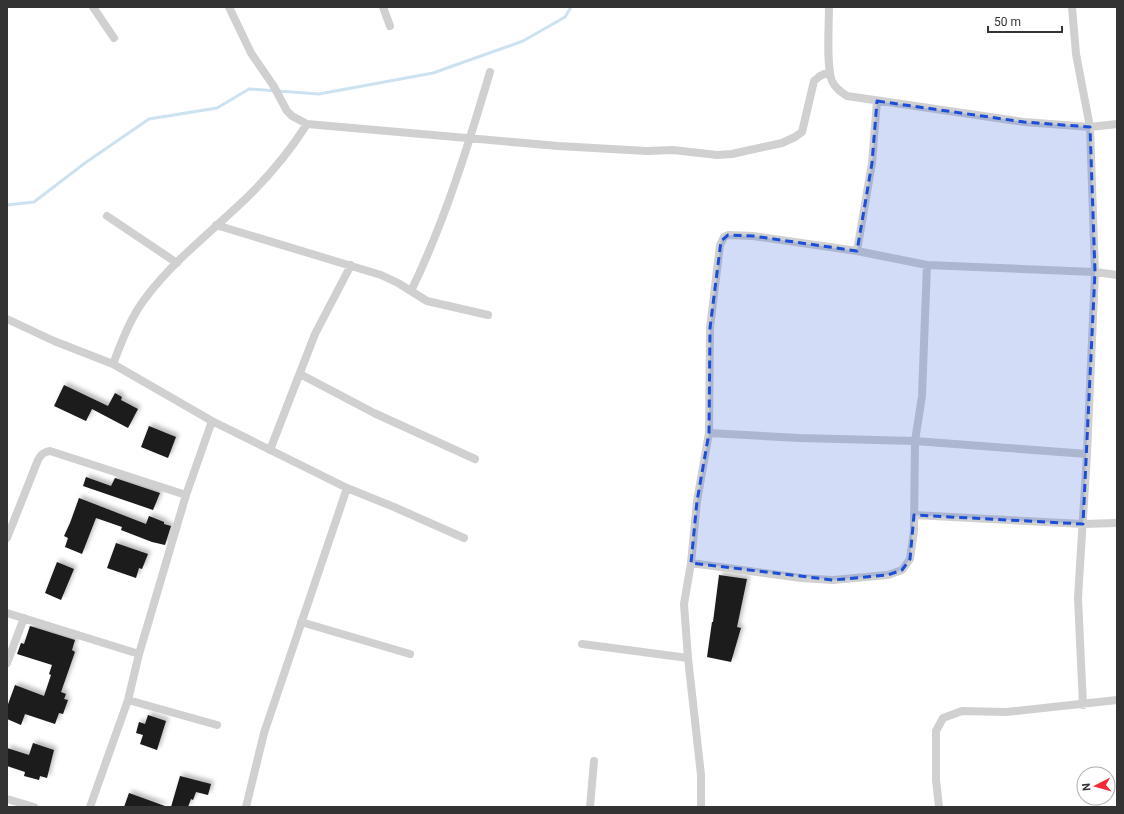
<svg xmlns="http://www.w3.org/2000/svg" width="1124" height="814" viewBox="0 0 1124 814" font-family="Roboto,sans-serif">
  <defs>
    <filter id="shadow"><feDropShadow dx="3" dy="-3" stdDeviation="2" flood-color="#0004"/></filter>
  </defs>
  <rect width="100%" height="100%" fill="#fff"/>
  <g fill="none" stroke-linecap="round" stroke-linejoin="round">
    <path stroke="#cce2f0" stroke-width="3" d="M 7,205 L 34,202 L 85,163 L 149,119 L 217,108 L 249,89 L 319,94 L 433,73 L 523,41 L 565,17 L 571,7"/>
  </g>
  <path fill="#1a1a1a" filter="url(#shadow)" d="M 64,385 L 108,406 L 115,393 L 122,397 L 121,400 L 138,409 L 128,428 L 92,409 L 86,421 L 54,406 Z
    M 149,426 L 176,437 L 168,458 L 141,447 Z
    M 86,477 L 111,486 L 115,478 L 160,493 L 153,510 L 83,486 Z
    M 79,498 L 146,524 L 149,516 L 164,522 L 164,524 L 171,526 L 165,545 L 152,542 L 121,530 L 122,527 L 96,518 L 82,554 L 65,547 L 68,538 L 64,536 L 70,523 Z
    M 116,543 L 148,554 L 142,569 L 139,568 L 136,578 L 107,568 Z
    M 57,562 L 74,569 L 61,600 L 45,593 Z
    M 719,575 L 747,579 L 737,627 L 741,628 L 731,662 L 707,657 L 712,622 L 713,622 Z
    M 30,626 L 75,640 L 72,650 L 75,652 L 61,692 L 66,694 L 64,699 L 68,700 L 63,714 L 59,713 L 55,724 L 25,714 L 21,725 L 7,719 L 7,707 L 15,685 L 44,696 L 51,675 L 49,674 L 52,665 L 17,654 L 21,643 L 24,644 Z
    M 148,715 L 166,721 L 157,750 L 140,744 L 143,735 L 136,733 L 139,722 L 145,724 Z
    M 33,743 L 54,750 L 47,778 L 40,776 L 39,780 L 24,776 L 25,772 L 7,766 L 7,748 L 29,755 Z
    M 180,776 L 211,784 L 208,795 L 196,792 L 193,800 L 191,799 L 188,807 L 171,807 Z
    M 129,793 L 165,806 L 165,807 L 124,807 Z"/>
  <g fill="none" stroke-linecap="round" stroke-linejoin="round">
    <path stroke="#d0d0d0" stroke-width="8" d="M 93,7 L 114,38
      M 229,7 L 251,53 L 273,85 L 287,111 L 292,116 L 307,124
      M 383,7 L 390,26
      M 829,7 C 829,25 826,66 832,81 C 835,88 841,92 847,96 L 1024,122 L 1090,127 L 1117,124
      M 1072,7 L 1076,54 L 1090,127 L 1095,272 L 1087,454 L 1078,598 L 1083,705
      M 107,216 L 177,263
      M 216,225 L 381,275 L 398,283 L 427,301 L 488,315
      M 857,251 L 872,163 L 877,101
      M 411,291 C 445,221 468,146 490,72
      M 7,319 L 54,341 L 113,364 L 212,421 L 347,488 L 394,507 L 464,538
      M 113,364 C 122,341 131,316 147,296 C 173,262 207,235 238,206 C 264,182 288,154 307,124 L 558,146 L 647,151 L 673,150 L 717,155 L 732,154 L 782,143 L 795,137 L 802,132 L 814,81 L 820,76 L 829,72
      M 300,374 L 374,413 L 475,459
      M 709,433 L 799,438 L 915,441 L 1087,454
      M 270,450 L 315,334 L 351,265
      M 914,515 L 1083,524 L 1117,523
      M 7,538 L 38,460 C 41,454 44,452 50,451 L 186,495
      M 691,563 L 801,578 L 833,580 L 888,575 L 902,570 L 910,559 L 914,531 L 915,441 L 922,396 L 927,265
      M 7,613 L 139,654
      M 301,622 L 410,654
      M 582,644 L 688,658
      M 7,663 L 24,618
      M 128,700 L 217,725
      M 7,799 L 34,807
      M 90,807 L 128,700 L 139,654 L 186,495 L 212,421
      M 246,807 L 264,733 L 347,488
      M 590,807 L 594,761
      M 701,807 L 701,775 L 688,658 L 684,604 L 691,563 L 697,501 L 709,433 L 710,328 L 720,245 L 724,237 L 728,235 L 753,236 L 857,251 L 927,265 L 1095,272 L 1117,275
      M 939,807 L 936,780 L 936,731 L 943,718 L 962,711 L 1006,712 L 1117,700"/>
  </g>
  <path fill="#1d4ed8" fill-opacity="0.2" stroke="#1d4ed8" stroke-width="3" stroke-dasharray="8 5" stroke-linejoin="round" d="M 877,101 L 1024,122 L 1090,127 L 1095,272 L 1083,524 L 914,515 L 910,559 L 902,570 L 888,575 L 833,580 L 691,563 L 697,501 L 709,433 L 710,328 L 721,241 L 728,235 L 753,236 L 857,251 L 872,163 Z"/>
  <rect width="1124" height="814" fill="none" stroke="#333333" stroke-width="16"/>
  <g transform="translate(1096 786) rotate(264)"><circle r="19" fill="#ffffff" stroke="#adadad"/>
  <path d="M0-3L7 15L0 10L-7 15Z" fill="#f42a37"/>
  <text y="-6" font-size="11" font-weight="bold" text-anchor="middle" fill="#333333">N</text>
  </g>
  <path d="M988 26v6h74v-6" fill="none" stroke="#333333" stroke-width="2"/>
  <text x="994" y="26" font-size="12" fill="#333333" stroke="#ffffff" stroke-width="3" paint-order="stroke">50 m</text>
</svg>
